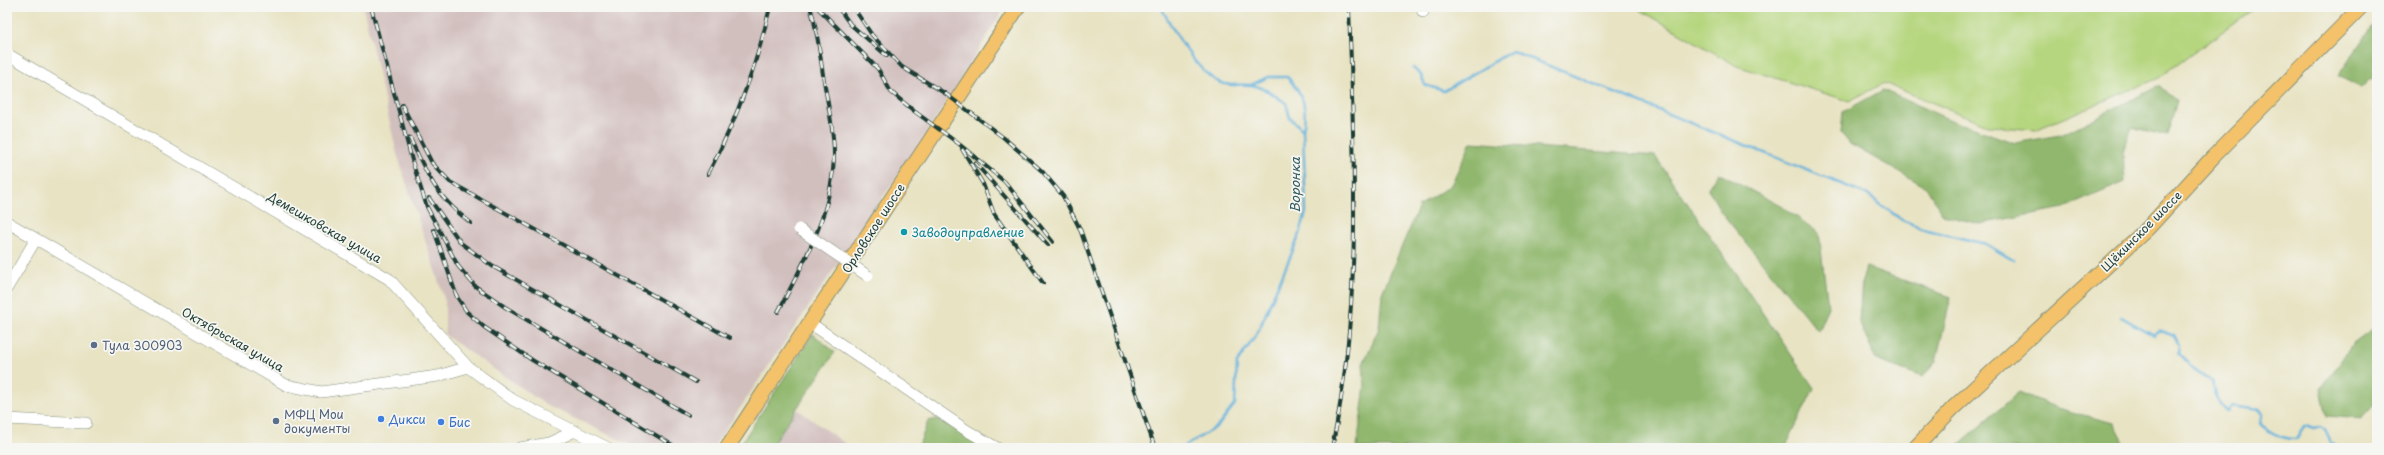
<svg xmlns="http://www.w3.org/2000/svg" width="2384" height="455" viewBox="0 0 2384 455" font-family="'Playpen Sans',sans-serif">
  <rect width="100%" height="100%" fill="#f6f6f2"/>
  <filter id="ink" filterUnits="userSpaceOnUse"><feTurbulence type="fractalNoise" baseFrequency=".025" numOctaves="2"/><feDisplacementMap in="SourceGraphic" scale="8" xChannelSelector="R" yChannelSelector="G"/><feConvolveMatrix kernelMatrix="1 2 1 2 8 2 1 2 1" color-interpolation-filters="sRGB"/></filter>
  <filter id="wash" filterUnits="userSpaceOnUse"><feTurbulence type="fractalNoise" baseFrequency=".012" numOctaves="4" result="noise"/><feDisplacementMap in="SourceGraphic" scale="16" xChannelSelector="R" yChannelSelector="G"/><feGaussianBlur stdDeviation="0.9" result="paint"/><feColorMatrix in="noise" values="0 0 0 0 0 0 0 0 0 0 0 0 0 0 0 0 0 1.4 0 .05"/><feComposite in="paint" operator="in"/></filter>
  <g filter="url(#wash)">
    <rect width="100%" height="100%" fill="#e8e3c3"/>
    <path fill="#d1bfbe" d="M 363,7 L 1005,7 L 941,111 L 713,448 L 637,448 L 546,405 L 445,335 L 445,301 L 397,154 Z
      M 794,407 L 851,448 L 763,448 Z"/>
    <path fill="#b5d67e" stroke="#6a8a59" d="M 1635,7 L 2256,7 L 2159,78 L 2035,130 L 1990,126 L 1884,83 L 1849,101 L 1737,66 Z"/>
    <path fill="#90b76d" stroke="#587a50" d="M 2377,20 L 2377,73 L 2362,88 L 2338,76 Z
      M 2159,86 L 2177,100 L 2167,136 L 2132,127 L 2123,152 L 2125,182 L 2064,208 L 1980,224 L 1943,215 L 1926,187 L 1850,144 L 1841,133 L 1843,112 L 1883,90 L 1948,119 L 2015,143 L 2061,135 Z
      M 1471,142 L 1655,156 L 1814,388 L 1785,448 L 1458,448 L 1448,444 L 1447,448 L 1357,448 L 1365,385 L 1363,364 L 1379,328 L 1382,293 L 1419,206 L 1451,185 Z
      M 1718,173 L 1784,208 L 1819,233 L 1828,307 L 1818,331 L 1721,212 L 1708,188 Z
      M 1866,267 L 1951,297 L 1936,361 L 1923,377 L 1876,360 L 1859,322 L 1862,281 Z
      M 2377,326 L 2377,402 L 2361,419 L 2327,416 L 2321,389 L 2352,345 Z
      M 813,334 L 835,352 L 770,448 L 738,448 Z
      M 2019,392 L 2057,408 L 2113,423 L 2126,448 L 1955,448 Z
      M 937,419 L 986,448 L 918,448 L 928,421 Z"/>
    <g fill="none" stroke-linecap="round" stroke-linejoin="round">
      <path stroke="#62b1dc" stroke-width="2.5" d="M 1161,7 C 1172,28 1200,79 1225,84 C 1233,86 1242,84 1250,85 C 1263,86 1275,96 1286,103 L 1290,118 L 1303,130 L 1306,212 L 1300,234 L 1258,332 L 1237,363 L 1235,404 L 1218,426 L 1182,448
        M 1413,68 L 1421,75 L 1425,85 L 1444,91 L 1512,51 L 1866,194 L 1902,220 L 1927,230 L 1986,244 L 2013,260
        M 1251,85 L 1268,77 L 1287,77 C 1303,93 1308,107 1303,130
        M 2121,317 L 2153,335 L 2159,330 L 2174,336 L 2179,346 L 2178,353 L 2194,369 L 2213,382 C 2211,391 2220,406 2227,411 L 2231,406 L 2259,410 L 2262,414 L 2259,423 C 2270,433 2281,439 2296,439 L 2302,429 L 2307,426 L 2314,429 L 2320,427 L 2324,429 L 2330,442 L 2340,448"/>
    </g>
  </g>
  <g filter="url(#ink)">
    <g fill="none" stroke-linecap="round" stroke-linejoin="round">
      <defs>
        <path id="minor" d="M 1421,7 L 1423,12
          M 7,54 L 389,279 L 468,367 L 513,400 L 608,448
          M 7,222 L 286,385 L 321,392 L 438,376 L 468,367
          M 7,288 L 36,239
          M 810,323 L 966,430 L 997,448
          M 7,419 L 86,423
          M 520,448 L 549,443 L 575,431"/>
        <path id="major" d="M 727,448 L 1018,7
          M 1915,448 L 1953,408 L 2148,228 L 2213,157 L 2361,7"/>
      </defs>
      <use href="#minor" stroke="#84907c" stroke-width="12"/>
      <use href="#major" stroke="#84907c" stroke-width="16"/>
      <use href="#minor" stroke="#fff" stroke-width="11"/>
      <use href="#major" stroke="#f3c26a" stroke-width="14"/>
      <defs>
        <path id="rail" d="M 371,7 L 413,164 L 427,207 L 458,266 L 475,286 L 505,307 L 688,415
          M 817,7 L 878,69 L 891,92 L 914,111 L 959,144 L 1005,182 L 1053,242
          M 838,7 L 850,24 L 887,56
          M 853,7 L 872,35 L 902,67 L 946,94 L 1004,138 L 1042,171 L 1063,196 L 1080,229 L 1155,448
          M 873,7 L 874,9
          M 402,105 L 432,163 L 450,182 L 730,338
          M 410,138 C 428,176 436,197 471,223
          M 962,149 L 983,184 L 994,214 L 1043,283
          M 975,163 L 1048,245
          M 708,174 C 736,121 757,65 770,7
          M 429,198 L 461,243 L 492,266 L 696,382
          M 434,230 L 457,297 L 467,312 L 484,327 L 532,360 L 677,448
          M 778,312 C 804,262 833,212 834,154 C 834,130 828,105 824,81 C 820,57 818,30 810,7
          M 1332,448 C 1363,302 1354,154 1349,7"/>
      </defs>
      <use href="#rail" stroke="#1f3d34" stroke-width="4"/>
      <use href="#rail" stroke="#f6f6f2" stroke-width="2.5" stroke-dasharray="8" stroke-linecap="butt"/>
      <defs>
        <path id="minor-bridge" d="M 799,229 L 868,276"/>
      </defs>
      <use href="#minor-bridge" stroke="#84907c" stroke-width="12" stroke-linecap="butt"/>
      <use href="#minor-bridge" stroke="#fff" stroke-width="11"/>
    </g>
  </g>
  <circle fill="#0f9aa8" stroke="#f6f6f2" stroke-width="1.5" cx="904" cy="232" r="4"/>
  <g fill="#5c6f8a" stroke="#f6f6f2" stroke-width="1.5">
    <circle cx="94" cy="345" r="4"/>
    <circle cx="276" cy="421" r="4"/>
  </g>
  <g fill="#3f7fe0" stroke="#f6f6f2" stroke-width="1.5">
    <circle cx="381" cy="419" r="4"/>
    <circle cx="441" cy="422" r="4"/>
  </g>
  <g text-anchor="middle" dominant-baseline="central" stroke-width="3.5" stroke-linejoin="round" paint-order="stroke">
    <g font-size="12" fill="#1f3d34" stroke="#f6f6f2">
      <text transform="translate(325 227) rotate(30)">Демешковская улица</text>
      <text transform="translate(873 228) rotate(-57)">Орловское шоссе</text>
      <text transform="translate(2141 231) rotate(-45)">Щёкинское шоссе</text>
      <text transform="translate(233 339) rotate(30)">Октябрьская улица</text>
    </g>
    <g font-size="12" fill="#0d838f" stroke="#f6f6f2" text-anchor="start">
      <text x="912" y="232">Заводоуправление</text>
    </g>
    <g font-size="12" fill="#4e5e75" stroke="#f6f6f2" text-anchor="start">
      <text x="102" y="345">Тула 300903</text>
      <text x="284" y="414">МФЦ Мои<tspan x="284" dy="14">документы</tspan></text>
    </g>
    <g font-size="12" fill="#366cbe" stroke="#f6f6f2" text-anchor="start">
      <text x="389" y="419">Дикси</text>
      <text x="449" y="422">Бис</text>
    </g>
    <g font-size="13" font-style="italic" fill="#305a5e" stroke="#f6f6f2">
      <text transform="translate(1294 185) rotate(-90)">Воронка</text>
    </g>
  </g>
  <rect width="2384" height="455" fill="none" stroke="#f6f6f2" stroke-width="24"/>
</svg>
